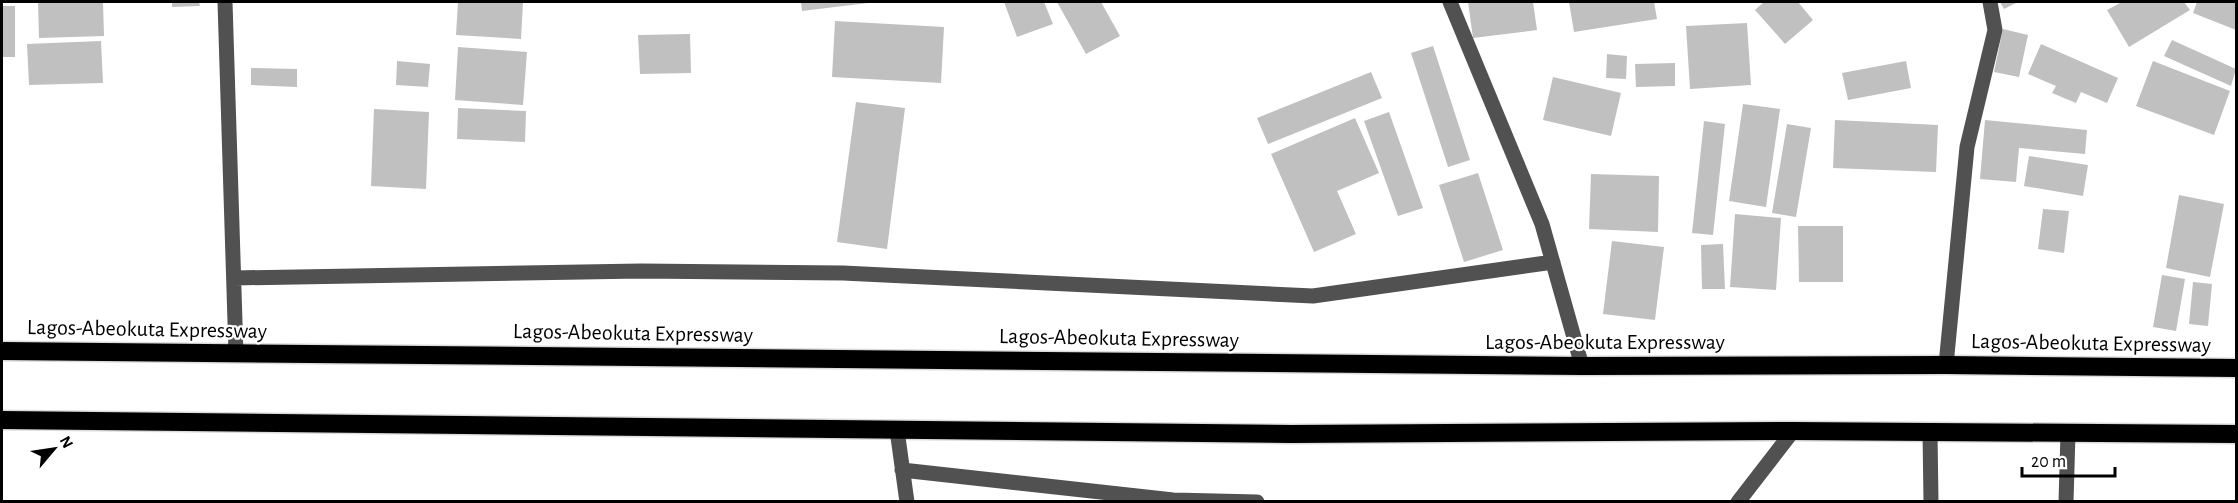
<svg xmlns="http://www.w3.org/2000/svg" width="2238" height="503" viewBox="0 0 2238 503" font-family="'Alegreya Sans',sans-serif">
  <rect width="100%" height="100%" fill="#fff"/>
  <path fill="#c0c0c0" d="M 38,2 L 103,2 L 104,36 L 39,38 Z
    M 172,2 L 199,2 L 200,6 L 172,7 Z
    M 458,2 L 523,2 L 521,39 L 456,35 Z
    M 801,2 L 868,2 L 868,3 L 802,11 Z
    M 1004,2 L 1044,2 L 1053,24 L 1017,37 Z
    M 1057,2 L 1101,2 L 1120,36 L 1086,54 Z
    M 1468,2 L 1533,2 L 1537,30 L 1473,38 Z
    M 1569,2 L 1654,2 L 1657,19 L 1574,32 Z
    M 1764,2 L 1798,2 L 1813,20 L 1785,44 L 1755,10 Z
    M 2000,2 L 2018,2 L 2004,9 Z
    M 2122,2 L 2184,2 L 2190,10 L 2129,47 L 2107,10 Z
    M 2197,2 L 2236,2 L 2236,30 L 2193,13 Z
    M 2,6 L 15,6 L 15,57 L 2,57 Z
    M 835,21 L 944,27 L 941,83 L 832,77 Z
    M 1747,23 L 1751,85 L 1690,89 L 1686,26 Z
    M 2003,29 L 2028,35 L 2019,77 L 1994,72 Z
    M 690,34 L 691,73 L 640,74 L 638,35 Z
    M 2172,40 L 2236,69 L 2231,86 L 2164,56 Z
    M 101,41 L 103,83 L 29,85 L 27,44 Z
    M 2041,44 L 2118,78 L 2107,103 L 2081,92 L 2076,103 L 2052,93 L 2056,86 L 2028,74 Z
    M 1433,46 L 1470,160 L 1448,167 L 1411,53 Z
    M 458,47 L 527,52 L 523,105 L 455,100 Z
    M 1607,54 L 1627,56 L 1626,79 L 1606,78 Z
    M 397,61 L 430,64 L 428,87 L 396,85 Z
    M 1906,61 L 1911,88 L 1848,100 L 1842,73 Z
    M 2153,61 L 2230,91 L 2214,135 L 2136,106 Z
    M 1675,63 L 1675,86 L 1636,87 L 1635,64 Z
    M 251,68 L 297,69 L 297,87 L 251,85 Z
    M 1371,72 L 1382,98 L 1268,144 L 1257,118 Z
    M 1553,77 L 1621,93 L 1611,136 L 1543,120 Z
    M 856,102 L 905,108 L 887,249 L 837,242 Z
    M 1743,104 L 1780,109 L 1766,207 L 1729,201 Z
    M 458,108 L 526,111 L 525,142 L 457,139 Z
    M 374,109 L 429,112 L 426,189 L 371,186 Z
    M 1389,112 L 1423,208 L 1398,216 L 1364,121 Z
    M 1355,118 L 1379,173 L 1337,191 L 1356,234 L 1314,252 L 1271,154 Z
    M 1835,120 L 1938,125 L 1936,172 L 1833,168 Z
    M 1985,120 L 2087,130 L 2085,154 L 2019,148 L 2016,182 L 1980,179 Z
    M 1704,121 L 1725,124 L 1713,235 L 1692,233 Z
    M 1787,124 L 1811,128 L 1796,217 L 1772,213 Z
    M 2029,156 L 2088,165 L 2083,196 L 2024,186 Z
    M 1478,173 L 1503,250 L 1464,262 L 1439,185 Z
    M 1591,174 L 1659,176 L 1658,232 L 1589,229 Z
    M 2179,195 L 2224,204 L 2210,277 L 2166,268 Z
    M 2043,209 L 2069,211 L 2064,253 L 2038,249 Z
    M 1735,214 L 1781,218 L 1776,290 L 1730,287 Z
    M 1798,226 L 1843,226 L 1843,282 L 1799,282 Z
    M 1612,241 L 1664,247 L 1655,320 L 1603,314 Z
    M 1723,244 L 1725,289 L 1702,289 L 1701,245 Z
    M 2162,275 L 2185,279 L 2176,331 L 2153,327 Z
    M 2193,282 L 2212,284 L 2208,326 L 2189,324 Z"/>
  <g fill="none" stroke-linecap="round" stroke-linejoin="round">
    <defs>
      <path id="highway" d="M 2,351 L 1582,366 L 1946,365 L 2236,368
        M 2,420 L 1291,434 L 1793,431 L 2236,434"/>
    </defs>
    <use href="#highway" stroke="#dbdbdb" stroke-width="21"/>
    <path stroke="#515151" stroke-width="15" d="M 225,2 L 236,354
      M 1450,2 L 1542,224 L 1582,366
      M 234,278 L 641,271 L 843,273 L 1313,296 L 1553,262
      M 1946,365 L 1967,147 L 1995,30 L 1990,2
      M 897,430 L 907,502
      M 1930,432 L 1931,502
      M 902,470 L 1173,500 L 1257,502
      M 1738,502 L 1793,431
      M 2066,502 L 2068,433"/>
    <use href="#highway" stroke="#000" stroke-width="18"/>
  </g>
  <g text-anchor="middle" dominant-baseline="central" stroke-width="4.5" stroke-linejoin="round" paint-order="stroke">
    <g font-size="22" fill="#000" stroke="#fff">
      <text transform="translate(147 329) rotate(1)">Lagos-Abeokuta Expressway</text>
      <text transform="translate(633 333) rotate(1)">Lagos-Abeokuta Expressway</text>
      <text transform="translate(1119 338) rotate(1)">Lagos-Abeokuta Expressway</text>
      <text x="1605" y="342">Lagos-Abeokuta Expressway</text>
      <text transform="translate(2091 343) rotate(1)">Lagos-Abeokuta Expressway</text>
    </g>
  </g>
  <rect width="2238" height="503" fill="none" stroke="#000000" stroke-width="6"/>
  <g transform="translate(54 449) rotate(61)" stroke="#ffffff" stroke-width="4.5" paint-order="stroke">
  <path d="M0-4.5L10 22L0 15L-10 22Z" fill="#000000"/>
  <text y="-9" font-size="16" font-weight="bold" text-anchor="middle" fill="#000000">N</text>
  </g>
  <path d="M2022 467v9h93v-9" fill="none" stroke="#000000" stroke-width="3"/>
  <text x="2031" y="467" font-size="18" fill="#000000" stroke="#ffffff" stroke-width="4.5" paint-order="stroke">20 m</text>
</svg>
